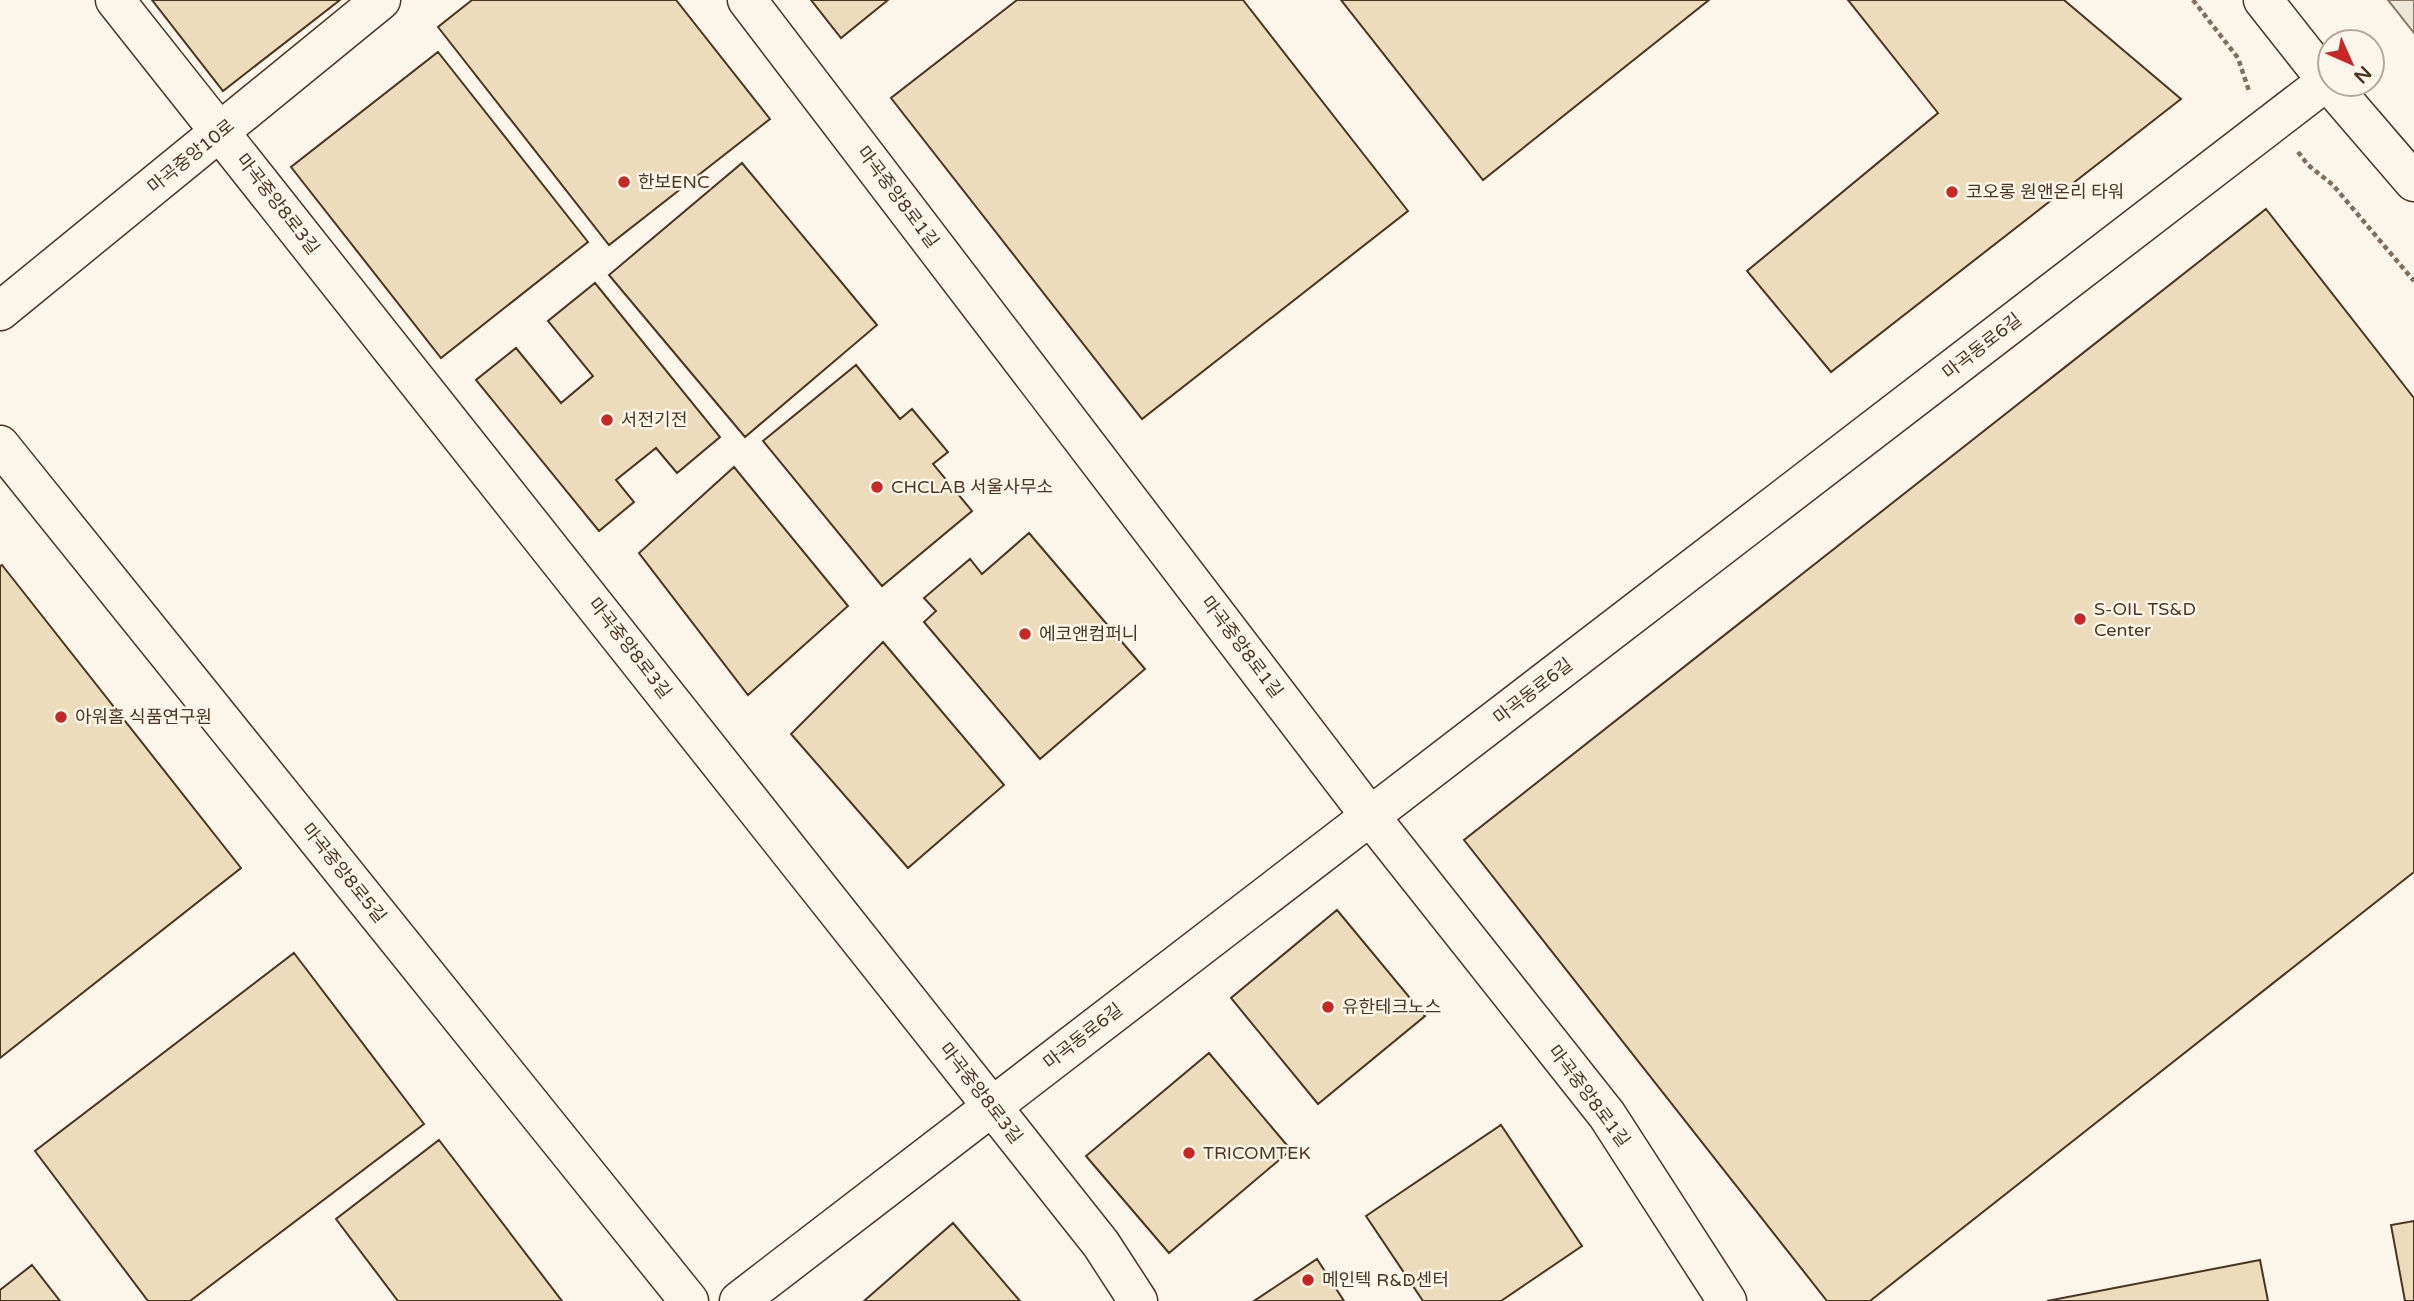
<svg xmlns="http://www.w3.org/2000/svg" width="2414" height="1301" viewBox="0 0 2414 1301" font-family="'Varela Round','Noto Sans KR',sans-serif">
  <rect width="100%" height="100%" fill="#fbf6e9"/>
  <path fill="#ede6d9" stroke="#887966" stroke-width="2" d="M 2388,0 L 2414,0 L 2414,33 Z"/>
  <path fill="#ecdcbc" stroke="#4a3520" stroke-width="2" d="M 152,0 L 340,0 L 223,91 Z
    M 472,0 L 676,0 L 770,119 L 609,245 L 438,27 Z
    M 811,0 L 888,0 L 841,38 Z
    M 1017,0 L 1243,0 L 1408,211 L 1142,419 L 891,98 Z
    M 1341,0 L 1709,0 L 1483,180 Z
    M 1848,0 L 2064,0 L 2181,99 L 1831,372 L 1747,271 L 1938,113 Z
    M 438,52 L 588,242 L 441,358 L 291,167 Z
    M 742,163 L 877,325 L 745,437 L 609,275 Z
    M 2266,209 L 2414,398 L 2414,872 L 1870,1301 L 1827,1301 L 1464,840 Z
    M 595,283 L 720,437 L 677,473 L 656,448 L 616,480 L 634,502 L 599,531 L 476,380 L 516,348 L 561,403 L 593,376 L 548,321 Z
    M 856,365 L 900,419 L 912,409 L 948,452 L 933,464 L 972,511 L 882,586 L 763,441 Z
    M 734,467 L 848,606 L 748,695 L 639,553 Z
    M 1029,533 L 1145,669 L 1040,759 L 924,622 L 936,611 L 924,598 L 970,559 L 982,574 Z
    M 2,565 L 241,868 L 0,1058 L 0,566 Z
    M 883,642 L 1004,785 L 908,868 L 791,734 Z
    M 1337,910 L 1425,1016 L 1318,1104 L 1231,998 Z
    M 294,953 L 424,1124 L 190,1301 L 148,1301 L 35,1151 Z
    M 1209,1053 L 1291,1150 L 1169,1253 L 1086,1156 Z
    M 1501,1125 L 1582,1246 L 1501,1301 L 1423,1301 L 1366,1216 Z
    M 439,1140 L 562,1301 L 398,1301 L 336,1219 Z
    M 2414,1221 L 2414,1301 L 2405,1301 L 2391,1225 Z
    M 953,1223 L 1020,1301 L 864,1301 Z
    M 1317,1259 L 1344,1301 L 1254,1301 Z
    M 2260,1260 L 2268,1301 L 2047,1301 Z
    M 32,1265 L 60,1301 L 0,1301 L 0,1290 Z"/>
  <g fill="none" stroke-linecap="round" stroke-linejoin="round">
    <defs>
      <path id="minor" d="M 115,0 L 1101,1244 L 1138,1301
        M 747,0 L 1370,816 L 1607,1115 L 1727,1301
        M 0,311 L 381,0
        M 0,445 L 689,1301
        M 739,1301 L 2327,81"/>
      <path id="major" d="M 2263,0 L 2327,81 L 2414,182"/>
    </defs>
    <use href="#minor" stroke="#4a3520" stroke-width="41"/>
    <use href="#major" stroke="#4a3520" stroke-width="41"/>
    <path stroke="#7f6f5c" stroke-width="4.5" stroke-dasharray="5 3.5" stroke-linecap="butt" d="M 2193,0 L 2238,58 L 2249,91
      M 2298,152 L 2308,165 L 2333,185 L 2414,281"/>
    <use href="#minor" stroke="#fbf6e9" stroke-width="38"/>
    <use href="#major" stroke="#fbf6e9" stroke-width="38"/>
  </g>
  <g fill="#c62828" stroke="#fbf6e9" stroke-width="2.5">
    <circle cx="624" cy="182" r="7"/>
    <circle cx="1952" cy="192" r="7"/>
    <circle cx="607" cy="420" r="7"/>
    <circle cx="877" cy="487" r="7"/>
    <circle cx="2080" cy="619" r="7"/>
    <circle cx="1025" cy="634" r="7"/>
    <circle cx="61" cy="717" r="7"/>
    <circle cx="1328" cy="1007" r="7"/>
    <circle cx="1189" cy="1153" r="7"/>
    <circle cx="1308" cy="1280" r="7"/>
  </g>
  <g text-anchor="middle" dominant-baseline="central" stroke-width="5" stroke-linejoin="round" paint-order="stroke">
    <g font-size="18" fill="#4a3520" stroke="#fbf6e9">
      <text transform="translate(191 156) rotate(-39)">마곡중앙10로</text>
      <text transform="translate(898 197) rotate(53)">마곡중앙8로1길</text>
      <text transform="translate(278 204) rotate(52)">마곡중앙8로3길</text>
      <text transform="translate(1982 346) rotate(-38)">마곡동로6길</text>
      <text transform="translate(1242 647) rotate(53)">마곡중앙8로1길</text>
      <text transform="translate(630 648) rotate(52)">마곡중앙8로3길</text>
      <text transform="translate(1533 691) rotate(-38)">마곡동로6길</text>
      <text transform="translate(344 873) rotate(51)">마곡중앙8로5길</text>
      <text transform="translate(1083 1036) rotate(-38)">마곡동로6길</text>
      <text transform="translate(981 1093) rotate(52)">마곡중앙8로3길</text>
      <text transform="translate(1589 1096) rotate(53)">마곡중앙8로1길</text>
    </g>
    <g font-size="18" fill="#4a3520" stroke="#fbf6e9" text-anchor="start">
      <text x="638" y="182">한보ENC</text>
      <text x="1966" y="192">코오롱 원앤온리 타워</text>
      <text x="621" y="420">서전기전</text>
      <text x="891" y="487">CHCLAB 서울사무소</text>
      <text x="2094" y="609">S-OIL TS&amp;D<tspan x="2094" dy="21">Center</tspan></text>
      <text x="1039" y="634">에코앤컴퍼니</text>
      <text x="75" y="717">아워홈 식품연구원</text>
      <text x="1342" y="1007">유한테크노스</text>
      <text x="1203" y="1153">TRICOMTEK</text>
      <text x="1322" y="1280">메인텍 R&amp;D센터</text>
    </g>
  </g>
  <g transform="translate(2351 63) rotate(135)"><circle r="33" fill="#fbf6e9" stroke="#b4a999" stroke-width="2"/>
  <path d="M0-5L12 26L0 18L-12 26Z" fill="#c62828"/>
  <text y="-10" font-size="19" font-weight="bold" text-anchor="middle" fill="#4a3520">N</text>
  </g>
</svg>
